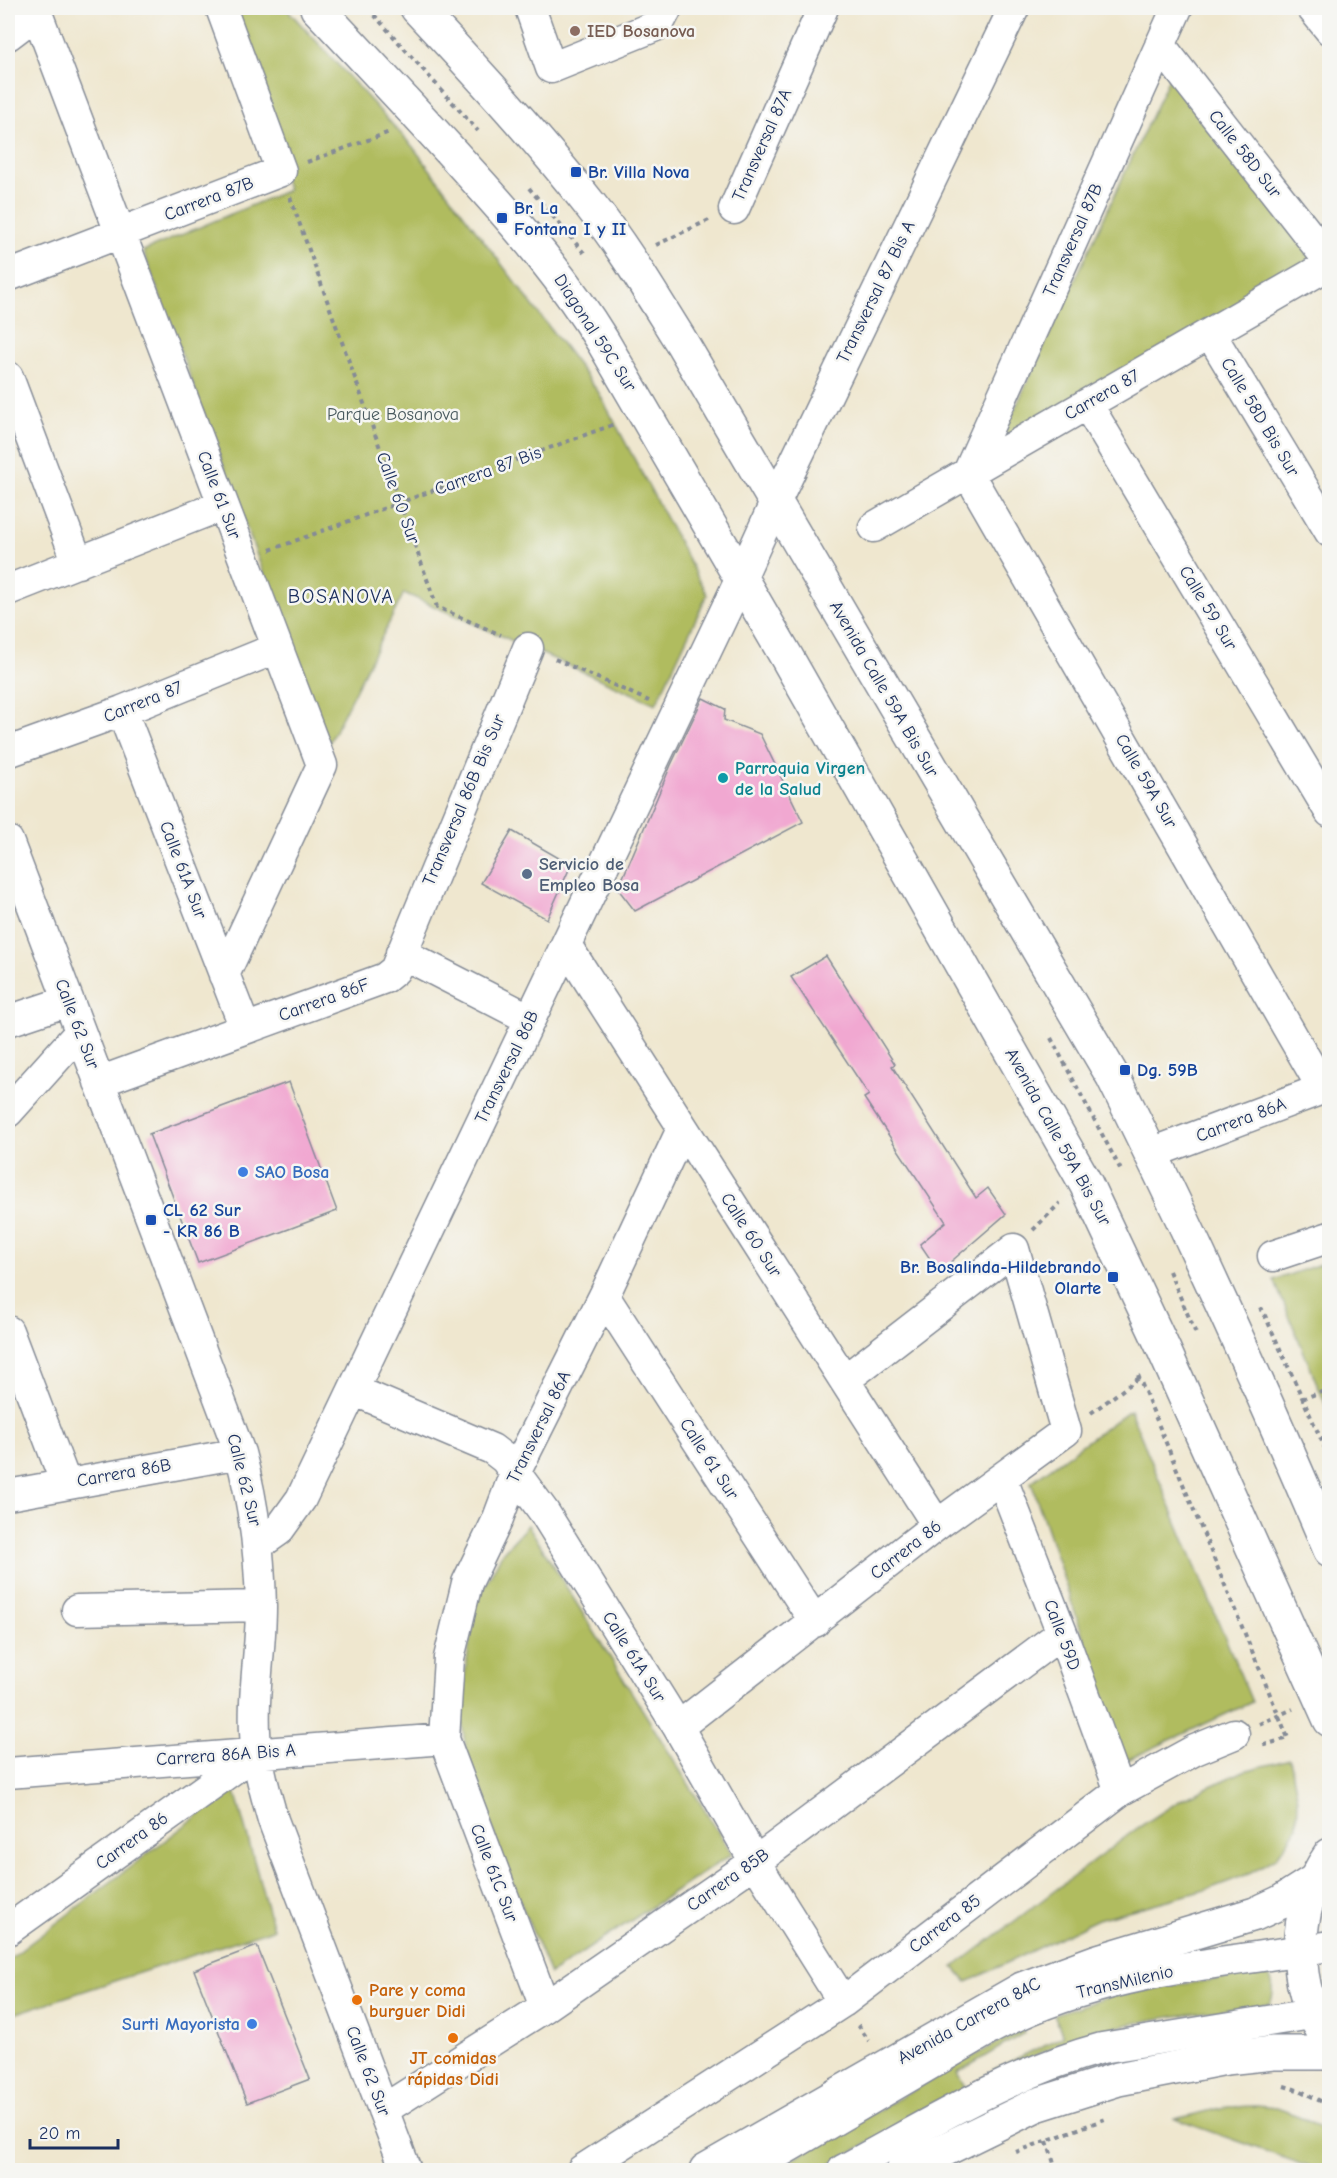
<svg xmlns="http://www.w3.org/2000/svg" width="1337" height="2178" viewBox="0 0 1337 2178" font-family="'Comic Neue',sans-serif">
  <rect width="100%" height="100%" fill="#f6f6f2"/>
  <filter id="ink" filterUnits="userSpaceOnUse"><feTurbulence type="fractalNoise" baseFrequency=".0167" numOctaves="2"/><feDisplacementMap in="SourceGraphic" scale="12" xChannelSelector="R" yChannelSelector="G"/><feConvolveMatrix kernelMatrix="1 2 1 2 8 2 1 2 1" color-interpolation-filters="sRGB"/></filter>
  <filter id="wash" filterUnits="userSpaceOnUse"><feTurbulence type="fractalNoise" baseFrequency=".008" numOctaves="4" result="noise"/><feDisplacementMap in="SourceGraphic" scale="24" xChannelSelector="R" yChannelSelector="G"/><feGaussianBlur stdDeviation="1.35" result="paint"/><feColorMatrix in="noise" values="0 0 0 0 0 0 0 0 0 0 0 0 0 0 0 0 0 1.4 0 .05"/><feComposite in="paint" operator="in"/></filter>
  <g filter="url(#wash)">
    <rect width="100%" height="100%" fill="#efe7cf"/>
    <path fill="#b0bc5e" stroke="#66765e" stroke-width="1.5" d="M 222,8 L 286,8 L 413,147 L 599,393 L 707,595 L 656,704 L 404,593 L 328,745 L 143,251 L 288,190 Z
      M 1170,76 L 1320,258 L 999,443 Z
      M 1329,1261 L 1330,1261 L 1329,1413 L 1274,1280 Z
      M 1130,1410 L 1252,1702 L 1125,1761 L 1031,1482 Z
      M 528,1525 L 732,1854 L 550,1974 L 502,1858 L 466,1751 L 460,1710 L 475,1604 L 503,1552 Z
      M 1290,1759 L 1298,1800 L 1297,1827 L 1276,1858 L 1251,1873 L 1209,1889 L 1098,1919 L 967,1982 L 954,1967 L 1136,1829 L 1184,1798 L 1244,1771 Z
      M 234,1788 L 273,1929 L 8,2016 L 8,1960 Z
      M 1268,1973 C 1274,1984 1275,1993 1270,2004 C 1203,2013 1135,2018 1071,2040 C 1045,2049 1020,2063 996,2075 L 993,2070 L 1063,2036 L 1054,2014 L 1109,1997 L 1168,1986 Z
      M 1022,2029 L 1024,2033 L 957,2073 L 967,2090 L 818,2170 L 772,2170 Z
      M 1257,2106 L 1277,2108 L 1301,2117 L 1329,2134 L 1329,2170 L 1318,2170 L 1175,2119 L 1225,2107 Z"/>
    <g id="blocks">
      <path fill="#f1a8d1" d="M 703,698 L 725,709 L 724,720 L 760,734 L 803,822 L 635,911 L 618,889 L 671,765 Z
        M 512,831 L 571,865 L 547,919 L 481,883 Z
        M 826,956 L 895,1064 L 892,1066 L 976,1198 L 988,1188 L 1006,1214 L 939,1272 L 920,1244 L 946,1222 L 864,1098 L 869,1095 L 791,977 Z
        M 289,1082 L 337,1211 L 198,1263 L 149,1134 Z
        M 257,1946 L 310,2079 L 247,2103 L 194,1970 Z"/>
    </g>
  </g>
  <g filter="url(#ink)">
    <use href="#blocks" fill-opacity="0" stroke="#858b96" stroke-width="1.5"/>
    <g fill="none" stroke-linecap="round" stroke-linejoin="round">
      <defs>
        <path id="minor" d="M 35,8 L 322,765 L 224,975
          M 530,8 L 551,68 L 658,25 L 667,8
          M 1177,8 L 968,473 L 1323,1089
          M 1312,8 L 1330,30
          M 8,35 L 37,13
          M 1160,45 L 1330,262
          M 734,209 L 823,8
          M 8,276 L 281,171 L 221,8
          M 1210,333 L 1330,532
          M 8,377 L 78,563
          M 1087,404 L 1330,812
          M 874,527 L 1330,264
          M 8,590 L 223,505
          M 122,711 L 245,1028
          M 8,752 L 122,711 L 277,648
          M 8,841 L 240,1453 C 254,1504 260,1553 261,1607 C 261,1655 250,1705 257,1753 C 260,1776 267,1798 273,1820 L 406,2170
          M 566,945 C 688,1139 815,1331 937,1525
          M 401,953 L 530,1019
          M 8,1021 L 68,1001
          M 99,1082 L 385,978 L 395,970 L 528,648
          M 8,1112 L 80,1032
          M 1152,1153 L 1330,1086
          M 1273,1256 L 1330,1237
          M 604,1296 L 815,1622
          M 8,1331 L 66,1484
          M 353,1390 L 492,1449 L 505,1459 L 544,1512 L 678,1727 L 755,1862 L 843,2002
          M 1002,1479 L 1062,1633 L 1120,1791
          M 8,1495 L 240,1453
          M 258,1545 L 278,1531 L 301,1499 L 741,578 L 775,503 L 1014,8
          M 77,1610 L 261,1606
          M 678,1727 L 937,1525 L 1066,1431 L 1014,1249 L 846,1379
          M 8,1773 L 444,1739
          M 8,1930 L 257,1752
          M 545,2007 L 444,1739 L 449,1658 L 467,1583 L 497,1521 L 515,1473 L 604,1296 L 682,1129
          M 383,2110 L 545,2007 L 755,1862 L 1062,1633
          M 582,2170 L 843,2002 L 1120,1791 L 1195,1750 L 1234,1734
          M 749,2170 L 992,2028 C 1096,1972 1215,1964 1330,1946
          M 843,2170 C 927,2125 1009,2073 1102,2048 L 1330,2011"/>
        <path id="major" d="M 317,8 C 369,63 422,119 473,176 C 521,229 565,280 603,342 L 786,656 L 1086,1184 L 1164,1350 L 1330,1720
          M 417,8 C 477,72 537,137 591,206 C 625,249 653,297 682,343 L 1113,1077 C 1191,1232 1262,1390 1330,1550
          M 1330,1855 C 1292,1909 1289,1987 1330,2041
          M 706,2170 L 1022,1989 L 1098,1961 L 1255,1914 L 1281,1902 L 1314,1881
          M 903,2170 L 1036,2105 L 1118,2079 L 1226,2058 L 1273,2053 L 1330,2053"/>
      </defs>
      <use href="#minor" stroke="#858b96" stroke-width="33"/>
      <use href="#major" stroke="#858b96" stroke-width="36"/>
      <path stroke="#858b96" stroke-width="4" stroke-dasharray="4.5 4.5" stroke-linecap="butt" d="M 368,8 L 478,131
        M 307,162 L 390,132
        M 529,188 L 584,253
        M 290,197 L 437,607 L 501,635
        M 656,245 L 709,220
        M 270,550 L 615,424
        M 555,659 L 649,701
        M 1051,1038 L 1122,1172
        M 1033,1230 L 1060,1203
        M 1169,1271 L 1197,1336
        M 1259,1310 L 1262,1309 L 1330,1459
        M 1138,1375 L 1288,1738 L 1261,1746
        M 1302,1399 L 1330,1389
        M 1091,1413 L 1139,1378
        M 1259,1724 L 1293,1709
        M 858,2025 L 869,2041
        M 1284,2086 L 1301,2091 L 1330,2106
        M 1047,2141 L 1056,2170
        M 1016,2152 L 1105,2119"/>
      <use href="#minor" stroke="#fff" stroke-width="30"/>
      <use href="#major" stroke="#fff" stroke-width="33"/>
    </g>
  </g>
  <circle fill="#8d6e63" stroke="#f6f6f2" stroke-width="2" cx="575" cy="31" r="6"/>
  <g fill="#1a4fb4" stroke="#f6f6f2" stroke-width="2">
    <rect x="570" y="166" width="12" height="12" rx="3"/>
    <rect x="496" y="212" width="12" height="12" rx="3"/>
    <rect x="1119" y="1064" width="12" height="12" rx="3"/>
    <rect x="145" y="1214" width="12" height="12" rx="3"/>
    <rect x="1107" y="1271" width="12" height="12" rx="3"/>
  </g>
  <circle fill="#0f9aa8" stroke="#f6f6f2" stroke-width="2" cx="723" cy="778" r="6"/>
  <circle fill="#5c6f8a" stroke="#f6f6f2" stroke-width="2" cx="527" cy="874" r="6"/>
  <g fill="#3f7fe0" stroke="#f6f6f2" stroke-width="2">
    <circle cx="243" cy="1172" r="6"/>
    <circle cx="252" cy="2024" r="6"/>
  </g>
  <g fill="#e8710a" stroke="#f6f6f2" stroke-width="2">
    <circle cx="357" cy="2000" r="6"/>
    <circle cx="453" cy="2038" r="6"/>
  </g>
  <g text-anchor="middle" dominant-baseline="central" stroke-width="5" stroke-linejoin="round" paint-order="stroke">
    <g font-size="18" font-weight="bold" fill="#785e54" stroke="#f6f6f2" text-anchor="start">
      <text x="587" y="31">IED Bosanova</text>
    </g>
    <g font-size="18" fill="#1b2f5e" stroke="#f6f6f2">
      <text transform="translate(762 145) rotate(-66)">Transversal 87A</text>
      <text transform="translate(1245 154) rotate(52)">Calle 58D Sur</text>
      <text transform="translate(209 199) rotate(-21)">Carrera 87B</text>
      <text transform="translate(1073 240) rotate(-66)">Transversal 87B</text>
      <text transform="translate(876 292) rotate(-64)">Transversal 87 Bis A</text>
      <text transform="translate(595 333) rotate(57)">Diagonal 59C Sur</text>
      <text transform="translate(1102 395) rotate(-30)">Carrera 87</text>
      <text transform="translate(1260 417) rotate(59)">Calle 58D Bis Sur</text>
      <text transform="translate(488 471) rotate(-20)">Carrera 87 Bis</text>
      <text transform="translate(219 495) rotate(69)">Calle 61 Sur</text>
      <text transform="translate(398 498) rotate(70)">Calle 60 Sur</text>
      <text transform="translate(1208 608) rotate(59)">Calle 59 Sur</text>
      <text transform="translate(884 689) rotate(60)">Avenida Calle 59A Bis Sur</text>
      <text transform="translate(143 702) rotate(-22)">Carrera 87</text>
      <text transform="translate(1146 781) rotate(60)">Calle 59A Sur</text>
      <text transform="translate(464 800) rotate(-67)">Transversal 86B Bis Sur</text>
      <text transform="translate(183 870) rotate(69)">Calle 61A Sur</text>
      <text transform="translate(324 1000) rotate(-20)">Carrera 86F</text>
      <text transform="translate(77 1024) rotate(69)">Calle 62 Sur</text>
      <text transform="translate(507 1067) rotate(-64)">Transversal 86B</text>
      <text transform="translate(1241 1120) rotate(-21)">Carrera 86A</text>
      <text transform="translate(1058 1137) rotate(61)">Avenida Calle 59A Bis Sur</text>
      <text transform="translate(751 1235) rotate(57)">Calle 60 Sur</text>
      <text transform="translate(539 1427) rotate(-64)">Transversal 86A</text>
      <text transform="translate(709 1459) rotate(57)">Calle 61 Sur</text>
      <text transform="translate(124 1473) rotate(-10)">Carrera 86B</text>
      <text transform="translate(244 1480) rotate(76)">Calle 62 Sur</text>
      <text transform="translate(906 1550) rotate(-38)">Carrera 86</text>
      <text transform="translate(1062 1635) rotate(69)">Calle 59D</text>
      <text transform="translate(634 1657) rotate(58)">Calle 61A Sur</text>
      <text transform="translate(226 1755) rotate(-4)">Carrera 86A Bis A</text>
      <text transform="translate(132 1841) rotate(-36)">Carrera 86</text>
      <text transform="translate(494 1873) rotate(69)">Calle 61C Sur</text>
      <text transform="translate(728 1880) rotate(-35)">Carrera 85B</text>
      <text transform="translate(945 1924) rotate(-37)">Carrera 85</text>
      <text transform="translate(1125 1982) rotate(-13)">TransMilenio</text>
      <text transform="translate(969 2021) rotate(-29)">Avenida Carrera 84C</text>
      <text transform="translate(368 2071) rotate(69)">Calle 62 Sur</text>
    </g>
    <g font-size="18" font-weight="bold" fill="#164399" stroke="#f6f6f2" text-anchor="start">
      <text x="588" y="172">Br. Villa Nova</text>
      <text x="514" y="208">Br. La<tspan x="514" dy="21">Fontana I y II</tspan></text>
      <text x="1137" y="1070">Dg. 59B</text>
      <text x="163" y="1210">CL 62 Sur<tspan x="163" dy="21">- KR 86 B</tspan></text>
      <text x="1101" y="1267" text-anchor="end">Br. Bosalinda-Hildebrando<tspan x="1101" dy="21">Olarte</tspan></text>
    </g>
    <g font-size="18" fill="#48595e" stroke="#f6f6f2">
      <text x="393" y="414">Parque Bosanova</text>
    </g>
    <g font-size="18" font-weight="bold" fill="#0d838f" stroke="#f6f6f2" text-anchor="start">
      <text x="735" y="768">Parroquia Virgen<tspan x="735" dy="21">de la Salud</tspan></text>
    </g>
    <g font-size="18" font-weight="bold" fill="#4e5e75" stroke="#f6f6f2" text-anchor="start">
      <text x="539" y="864">Servicio de<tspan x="539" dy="21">Empleo Bosa</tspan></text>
    </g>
    <g font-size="18" font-weight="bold" fill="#366cbe" stroke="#f6f6f2" text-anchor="start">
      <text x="255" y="1172">SAO Bosa</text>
      <text x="240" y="2024" text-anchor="end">Surti Mayorista</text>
    </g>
    <g font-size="18" font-weight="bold" fill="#c56008" stroke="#f6f6f2" text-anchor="start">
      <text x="369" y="1990">Pare y coma<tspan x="369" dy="21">burguer Didi</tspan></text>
      <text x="453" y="2058" text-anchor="middle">JT comidas<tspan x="453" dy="21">rápidas Didi</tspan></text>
    </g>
    <g font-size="20" letter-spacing="1.5" fill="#1b2f5e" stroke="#f6f6f2">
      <text x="341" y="596">BOSANOVA</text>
    </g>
  </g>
  <rect width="1337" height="2178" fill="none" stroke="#f6f6f2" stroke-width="30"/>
  <path d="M30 2139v9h88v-9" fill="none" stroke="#1b2f5e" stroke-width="3"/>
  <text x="39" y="2139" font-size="18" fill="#1b2f5e" stroke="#f6f6f2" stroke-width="4.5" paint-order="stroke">20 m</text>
</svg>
